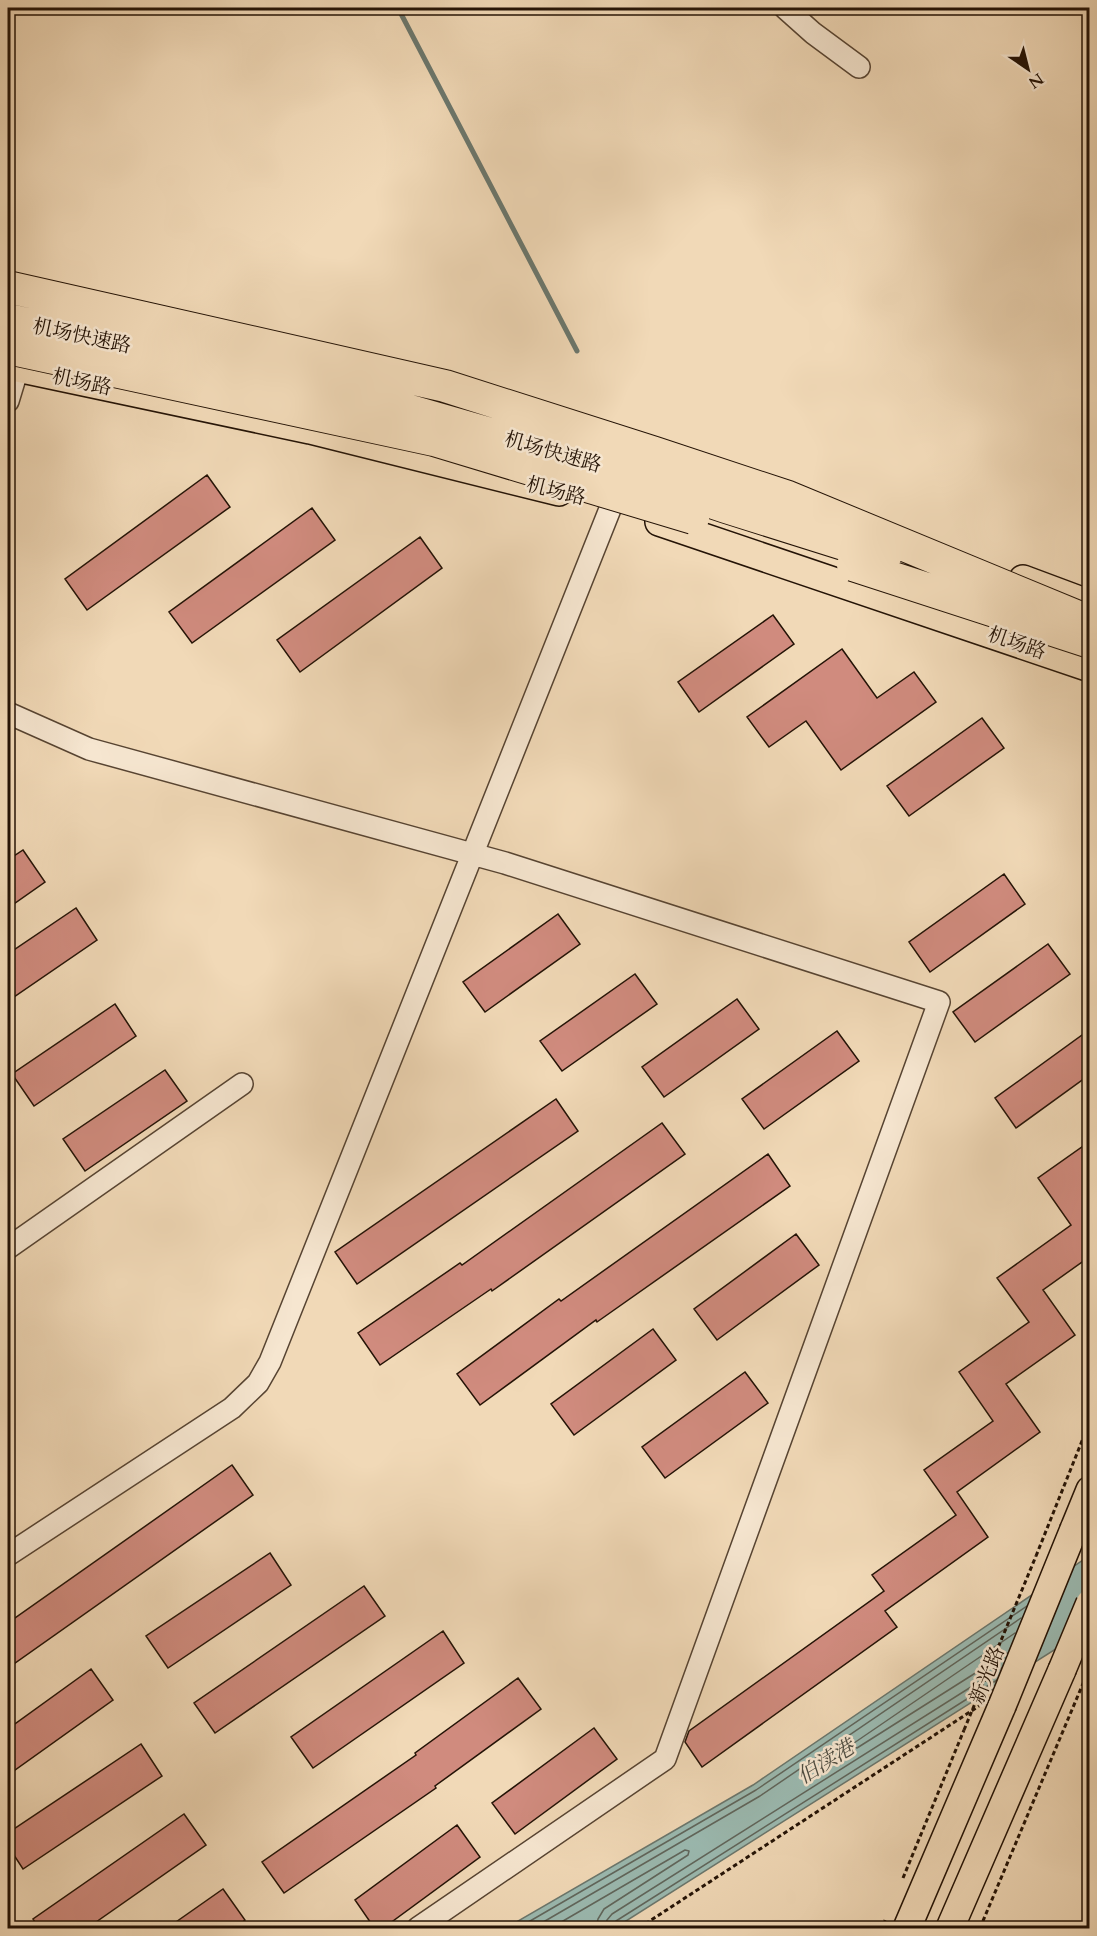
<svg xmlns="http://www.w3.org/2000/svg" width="1097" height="1936" viewBox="0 0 1097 1936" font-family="Cardo,'Noto Serif SC',serif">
  <rect width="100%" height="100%" fill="#f1d9b7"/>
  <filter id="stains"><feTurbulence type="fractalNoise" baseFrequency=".00333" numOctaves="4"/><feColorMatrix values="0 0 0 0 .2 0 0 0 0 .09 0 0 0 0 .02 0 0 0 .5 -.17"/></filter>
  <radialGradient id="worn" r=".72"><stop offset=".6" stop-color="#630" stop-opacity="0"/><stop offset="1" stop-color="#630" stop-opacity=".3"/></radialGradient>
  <path fill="#9bbab1" stroke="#6b776d" stroke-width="1.5" d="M 1089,1556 L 1089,1628 L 615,1928 L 506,1928 L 753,1785 Z"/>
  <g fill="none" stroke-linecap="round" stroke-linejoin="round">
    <path stroke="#60665c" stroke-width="1.5" d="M 1007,1653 L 857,1748 L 853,1747 L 854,1743 L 1015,1633
      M 518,1928 L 756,1790 L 1027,1606
      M 533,1928 L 760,1796 L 1021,1618
      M 551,1928 L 685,1850 L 689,1851 L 688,1855 L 604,1909 L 598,1919 L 596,1928
      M 605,1928 L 607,1920 L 612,1914 L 1001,1668
      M 613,1928 L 616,1921 L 997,1680"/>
    <path stroke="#6b776d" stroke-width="5" d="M 398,8 L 577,351"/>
  </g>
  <path fill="#d08b7e" stroke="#241306" stroke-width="1.5" d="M 207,475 L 230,507 L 87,610 L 65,579 Z
    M 312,508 L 335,540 L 192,643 L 169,612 Z
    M 420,537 L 442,568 L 300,672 L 277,640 Z
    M 773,615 L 794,644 L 699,712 L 678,682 Z
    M 842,649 L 877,698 L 914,672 L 936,702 L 841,770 L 806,721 L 769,747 L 747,717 Z
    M 982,718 L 1004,748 L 909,816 L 887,786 Z
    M 23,850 L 45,882 L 8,908 L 8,860 Z
    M 1004,874 L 1025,904 L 930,972 L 909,942 Z
    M 76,908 L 97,940 L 8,1001 L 8,954 Z
    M 558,914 L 580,944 L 485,1012 L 463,982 Z
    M 1048,944 L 1070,974 L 975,1042 L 953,1012 Z
    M 635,974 L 657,1004 L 562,1071 L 540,1041 Z
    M 737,999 L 759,1029 L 664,1097 L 642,1067 Z
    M 115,1004 L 136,1036 L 34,1106 L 12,1074 Z
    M 1089,1030 L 1089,1075 L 1016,1128 L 995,1098 Z
    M 837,1031 L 859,1061 L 764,1129 L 742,1099 Z
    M 165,1070 L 187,1101 L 85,1171 L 63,1139 Z
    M 556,1099 L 578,1131 L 357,1284 L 335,1252 Z
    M 662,1123 L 685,1154 L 492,1291 L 491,1289 L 380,1365 L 358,1333 L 460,1263 L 462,1265 Z
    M 1089,1142 L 1089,1257 L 1043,1290 L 1075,1335 L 1006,1384 L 1040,1432 L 957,1492 L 988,1537 L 885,1611 L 897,1627 L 702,1767 L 685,1742 L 689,1731 L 884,1591 L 872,1575 L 956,1515 L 924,1470 L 993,1421 L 959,1372 L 1029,1322 L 997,1278 L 1071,1225 L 1038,1178 Z
    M 768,1154 L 790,1186 L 597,1322 L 596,1320 L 480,1405 L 457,1374 L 559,1299 L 561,1301 Z
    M 796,1234 L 819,1265 L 717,1340 L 694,1309 Z
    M 653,1329 L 676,1360 L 574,1435 L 551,1404 Z
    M 745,1372 L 768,1403 L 665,1478 L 642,1447 Z
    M 232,1465 L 253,1495 L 8,1668 L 8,1623 Z
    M 270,1553 L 291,1585 L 168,1668 L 146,1636 Z
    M 364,1586 L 385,1616 L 215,1733 L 194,1703 Z
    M 443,1631 L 464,1663 L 313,1768 L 291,1737 Z
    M 91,1669 L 113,1700 L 8,1775 L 8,1729 Z
    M 518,1678 L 541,1709 L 435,1786 L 436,1788 L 284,1893 L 262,1862 L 416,1755 L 415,1753 Z
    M 594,1728 L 617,1759 L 515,1834 L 492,1803 Z
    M 141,1744 L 162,1776 L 23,1869 L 8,1846 L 8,1833 Z
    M 184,1814 L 206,1845 L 86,1929 L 39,1929 L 33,1919 Z
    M 457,1825 L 480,1857 L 382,1929 L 375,1929 L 355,1900 Z
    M 223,1889 L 245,1920 L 233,1929 L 166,1929 Z"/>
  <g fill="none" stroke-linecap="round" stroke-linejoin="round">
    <defs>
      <path id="minor" d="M 785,8 L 813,33 L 859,67
        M 8,401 L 18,368
        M 8,713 L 89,749 L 505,863 L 939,1002 L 665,1759 L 418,1928
        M 8,1248 L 242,1084
        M 8,1555 L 232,1408 L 258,1383 L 270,1362 L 620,484"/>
      <path id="major" d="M 8,366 L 310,430 L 559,492
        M 659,522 L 1090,668
        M 1023,579 L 1090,604
        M 1074,1529 L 1090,1490
        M 907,1928 L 1002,1706
        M 950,1928 L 1062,1670"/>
    </defs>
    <use href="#minor" stroke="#574432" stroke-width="24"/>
    <use href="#major" stroke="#241306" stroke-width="30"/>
    <path stroke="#241306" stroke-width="3" stroke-dasharray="4.5 3" stroke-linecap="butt" d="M 1036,1556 L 1090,1421
      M 903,1878 L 964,1730
      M 639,1928 L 979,1706
      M 882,1928 L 885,1920
      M 980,1928 L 1090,1667"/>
    <use href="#minor" stroke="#f6e6d0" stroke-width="21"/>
    <use href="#major" stroke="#f1d9b7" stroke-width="27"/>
    <defs>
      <path id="major-bridge" d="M 1062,1670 L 1090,1603
        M 1002,1706 L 1074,1529"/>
      <path id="highway-bridge" d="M 8,287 L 445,386 L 655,453 L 788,497 L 1083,619
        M 8,320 L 127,346 L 403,409 L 619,471 L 726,507 L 885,557
        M 8,348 L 434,440 L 693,518
        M 853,565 L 1090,642"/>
    </defs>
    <use href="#major-bridge" stroke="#241306" stroke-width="30" stroke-linecap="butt"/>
    <use href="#highway-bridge" stroke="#241306" stroke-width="34" stroke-linecap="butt"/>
    <path stroke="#241306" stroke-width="3" stroke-dasharray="4.5 3" stroke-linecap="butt" d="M 964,1730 L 1036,1556"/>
    <use href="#major-bridge" stroke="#f1d9b7" stroke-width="27"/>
    <use href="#highway-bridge" stroke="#f1d9b7" stroke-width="32"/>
  </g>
  <g text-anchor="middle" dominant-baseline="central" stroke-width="5" stroke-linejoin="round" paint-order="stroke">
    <g font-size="20" fill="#241306" stroke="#f6e6d0">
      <text transform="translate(82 336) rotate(12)">机场快速路</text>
      <text transform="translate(82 382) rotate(12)">机场路</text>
      <text transform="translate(553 452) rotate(16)">机场快速路</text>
      <text transform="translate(556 491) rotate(14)">机场路</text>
      <text transform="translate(1017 643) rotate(19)">机场路</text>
      <text transform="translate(987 1675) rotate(-68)">新光路</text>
    </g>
    <g font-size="21" font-style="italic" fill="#4e4d42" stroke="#f6e6d0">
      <text transform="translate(826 1762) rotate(-32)">伯渎港</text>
    </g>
  </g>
  <rect width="1097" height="1936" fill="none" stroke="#f1d9b7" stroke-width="30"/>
  <rect x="9" y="9" width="1079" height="1918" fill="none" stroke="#241306" stroke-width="3"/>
  <rect x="15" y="15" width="1067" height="1906" fill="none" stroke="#241306" stroke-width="1.5"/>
  <g transform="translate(1028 69) rotate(145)" stroke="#f6e6d0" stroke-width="4.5" paint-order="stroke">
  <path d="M0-4.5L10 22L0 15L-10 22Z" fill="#241306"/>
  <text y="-9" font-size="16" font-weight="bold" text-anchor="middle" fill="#241306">N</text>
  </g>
  <rect width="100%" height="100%" filter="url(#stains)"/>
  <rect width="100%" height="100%" fill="url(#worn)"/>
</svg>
